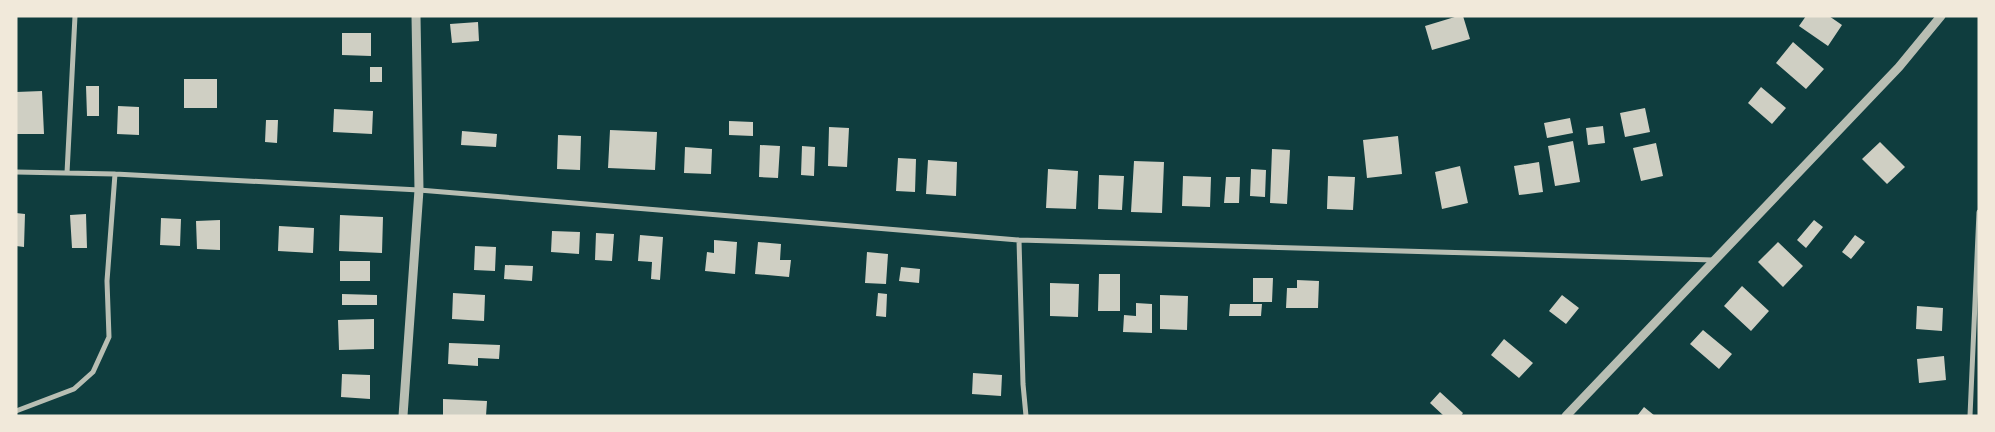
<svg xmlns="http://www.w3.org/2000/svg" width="1995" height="432" viewBox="0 0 1995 432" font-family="Raleway,sans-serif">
  <rect width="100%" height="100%" fill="#0f3d3e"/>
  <path fill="#cfcfc3" d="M 1458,16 L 1463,16 L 1470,39 L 1432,50 L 1425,26 Z
    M 1806,16 L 1829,16 L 1842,25 L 1828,46 L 1799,26 Z
    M 478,22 L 479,41 L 452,43 L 450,24 Z
    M 342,33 L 371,33 L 371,56 L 342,55 Z
    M 1793,42 L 1824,69 L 1806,89 L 1776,63 Z
    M 370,67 L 382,67 L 382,82 L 370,82 Z
    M 184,79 L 217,79 L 217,108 L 184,108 Z
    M 86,86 L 99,86 L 99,116 L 87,116 Z
    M 1761,87 L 1786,108 L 1772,124 L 1748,103 Z
    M 42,91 L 44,134 L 16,134 L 16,92 Z
    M 118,106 L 139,107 L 139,135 L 117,134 Z
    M 1645,108 L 1650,132 L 1625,137 L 1620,113 Z
    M 334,109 L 373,111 L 372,134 L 333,132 Z
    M 1570,118 L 1573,133 L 1547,138 L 1544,123 Z
    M 266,120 L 278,120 L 277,143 L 265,142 Z
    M 729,121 L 753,122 L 753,136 L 729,135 Z
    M 1603,126 L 1605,143 L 1588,145 L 1586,128 Z
    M 829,127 L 849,128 L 847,167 L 828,166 Z
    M 610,130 L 657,132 L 655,170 L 608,168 Z
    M 462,131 L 497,134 L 496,147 L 461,145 Z
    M 558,135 L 581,136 L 580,170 L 557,169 Z
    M 1398,136 L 1402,174 L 1367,178 L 1363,140 Z
    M 1573,141 L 1580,182 L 1555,186 L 1548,146 Z
    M 1880,142 L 1905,167 L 1887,184 L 1862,159 Z
    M 1656,143 L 1663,176 L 1641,181 L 1633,148 Z
    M 760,145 L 780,146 L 778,178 L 759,177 Z
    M 802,146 L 815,147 L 814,176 L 801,175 Z
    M 685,147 L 712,149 L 711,174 L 684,173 Z
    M 1272,149 L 1290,150 L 1287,204 L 1270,203 Z
    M 898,158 L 916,159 L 915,192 L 896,191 Z
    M 928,160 L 957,162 L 956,196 L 926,194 Z
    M 1134,161 L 1164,162 L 1162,213 L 1131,212 Z
    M 1539,162 L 1543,192 L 1519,195 L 1514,166 Z
    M 1460,166 L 1468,203 L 1442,209 L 1435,172 Z
    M 1048,169 L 1078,171 L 1076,209 L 1046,208 Z
    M 1251,169 L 1266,170 L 1265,197 L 1250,196 Z
    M 1099,175 L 1124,176 L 1122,210 L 1098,209 Z
    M 1183,176 L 1211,177 L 1210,207 L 1182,206 Z
    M 1328,176 L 1355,177 L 1353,210 L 1327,209 Z
    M 1226,177 L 1240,177 L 1239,203 L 1224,203 Z
    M 16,213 L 25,214 L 24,247 L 16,246 Z
    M 86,214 L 87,248 L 72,248 L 70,215 Z
    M 340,215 L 383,217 L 382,253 L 339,251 Z
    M 161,218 L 181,219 L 180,246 L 160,245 Z
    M 220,220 L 220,250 L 197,249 L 196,221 Z
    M 1814,220 L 1823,227 L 1806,248 L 1797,240 Z
    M 279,226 L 314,228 L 313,253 L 278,251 Z
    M 552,231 L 580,232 L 579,254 L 551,252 Z
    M 596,233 L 614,234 L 612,261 L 595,260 Z
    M 640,235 L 663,237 L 660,280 L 651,279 L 652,262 L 638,261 Z
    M 1855,235 L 1865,242 L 1851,259 L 1842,252 Z
    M 714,240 L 737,242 L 735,274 L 705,271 L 707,252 L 714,253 Z
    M 758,242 L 781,244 L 780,260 L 791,260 L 789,277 L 755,274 Z
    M 1778,242 L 1803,266 L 1783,287 L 1758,262 Z
    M 475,246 L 496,247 L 495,271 L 474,270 Z
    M 867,252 L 888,254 L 886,284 L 865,283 Z
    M 340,261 L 370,261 L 370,281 L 340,281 Z
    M 505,265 L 533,266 L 532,281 L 504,279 Z
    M 901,267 L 920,269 L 919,283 L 899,281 Z
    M 1099,274 L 1120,274 L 1120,311 L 1098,311 Z
    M 1253,278 L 1273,278 L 1272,302 L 1253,302 Z
    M 1297,280 L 1319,281 L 1318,308 L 1286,308 L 1287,288 L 1297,288 Z
    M 1050,283 L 1079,284 L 1078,317 L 1050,316 Z
    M 1742,286 L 1769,311 L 1751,331 L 1724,306 Z
    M 453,293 L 485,295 L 484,321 L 452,319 Z
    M 878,293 L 887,294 L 886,317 L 876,316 Z
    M 342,294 L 377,295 L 377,305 L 342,305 Z
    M 1160,295 L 1188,296 L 1187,330 L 1160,329 Z
    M 1562,295 L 1579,308 L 1566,324 L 1549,311 Z
    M 1136,303 L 1152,304 L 1152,333 L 1123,332 L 1124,315 L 1136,316 Z
    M 1230,304 L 1262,304 L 1261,316 L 1229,316 Z
    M 1917,306 L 1943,308 L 1942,331 L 1916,329 Z
    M 374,319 L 374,349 L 339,350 L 338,320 Z
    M 1703,330 L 1732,354 L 1719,369 L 1690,344 Z
    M 1504,339 L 1533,363 L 1519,378 L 1491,355 Z
    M 449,343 L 500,345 L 499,359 L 478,358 L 478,366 L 448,364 Z
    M 1944,356 L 1946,380 L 1919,383 L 1917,359 Z
    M 973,373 L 1002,375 L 1001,396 L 972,394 Z
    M 342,374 L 370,375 L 370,399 L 341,397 Z
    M 1440,392 L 1463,413 L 1461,416 L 1444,416 L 1430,403 Z
    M 443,399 L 487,401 L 486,416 L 443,416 Z
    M 1644,407 L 1655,416 L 1637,416 Z"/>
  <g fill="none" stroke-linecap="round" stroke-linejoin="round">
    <path stroke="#b8beb3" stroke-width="5" d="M 16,172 L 115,174 L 419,190 L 1019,240 L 1713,260
      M 67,173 L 75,16
      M 1019,240 L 1023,384 L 1026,416
      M 16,411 L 74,389 L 93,372 L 109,337 L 107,281 L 115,174
      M 1970,416 L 1979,212"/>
    <path stroke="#b8beb3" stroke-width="9" d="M 403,416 L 419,190 L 416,16
      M 1566,416 L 1899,67 L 1941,16"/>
  </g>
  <rect width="1995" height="432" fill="none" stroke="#f1e9da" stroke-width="35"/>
</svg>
